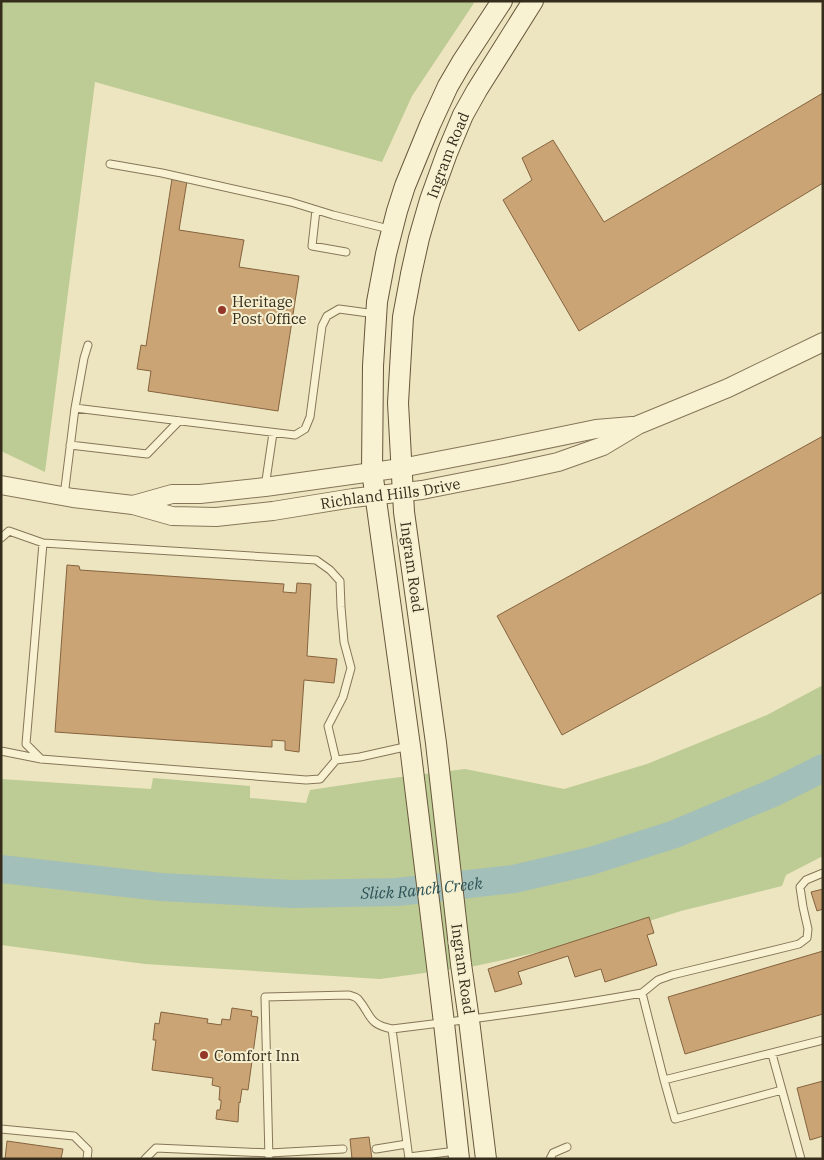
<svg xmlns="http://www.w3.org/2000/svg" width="824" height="1160" viewBox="0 0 824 1160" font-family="'IBM Plex Serif',serif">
  <rect width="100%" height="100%" fill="#ede5c0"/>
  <path fill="#bdcb94" d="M 1,1 L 471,1 L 474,3 L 412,96 L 382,162 L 95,82 L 45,472 L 1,451 Z
    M 823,685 L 823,856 L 786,875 L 782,886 L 681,911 L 576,944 L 475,966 L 380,979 L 145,964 L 1,945 L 1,779 L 151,789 L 153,778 L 250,786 L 250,798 L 306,803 L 310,790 L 377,780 L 465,769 L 564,789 L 647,764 L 767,715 Z"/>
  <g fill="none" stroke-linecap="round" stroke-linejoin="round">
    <path stroke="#a3bfba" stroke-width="28" id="s1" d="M 1,869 L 161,887 L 293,894 L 397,892 L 514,879 L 591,861 L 675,834 L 775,792 L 823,768"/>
  </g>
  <path fill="#cba476" stroke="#84633e" d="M 823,93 L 823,183 L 579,331 L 503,200 L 532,180 L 522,158 L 553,140 L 604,222 Z
    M 172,179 L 187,181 L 179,230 L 244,240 L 239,267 L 299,276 L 278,411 L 148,391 L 151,371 L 137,369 L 141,345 L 146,346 Z
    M 823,436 L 823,592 L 562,735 L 497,616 Z
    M 67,565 L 79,566 L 80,570 L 284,584 L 283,592 L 296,593 L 297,583 L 311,584 L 307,656 L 337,659 L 334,683 L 304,680 L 299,752 L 285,750 L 285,741 L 272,740 L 272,747 L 55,732 Z
    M 823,889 L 823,909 L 817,911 L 811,892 Z
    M 649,917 L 654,933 L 647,935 L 657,965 L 605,982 L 601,969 L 575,977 L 568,956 L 518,972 L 522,984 L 495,992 L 488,969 Z
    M 823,951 L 823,1014 L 685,1054 L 668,997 Z
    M 232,1008 L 252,1011 L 251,1016 L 258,1017 L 248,1090 L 242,1089 L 240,1103 L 239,1102 L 238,1122 L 216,1119 L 217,1110 L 220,1110 L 221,1103 L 221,1100 L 219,1100 L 220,1087 L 212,1085 L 213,1078 L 152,1070 L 156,1040 L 153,1040 L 155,1023 L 159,1024 L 161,1012 L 208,1019 L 207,1023 L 221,1025 L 222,1019 L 230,1020 Z
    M 823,1081 L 823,1136 L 810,1140 L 797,1088 Z
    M 369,1137 L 372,1159 L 352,1159 L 350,1139 Z
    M 7,1141 L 63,1149 L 61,1159 L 5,1159 Z"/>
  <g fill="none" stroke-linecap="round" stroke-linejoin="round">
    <defs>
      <path id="service" d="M 110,164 L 162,173 L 291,202 L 333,215 L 389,229
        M 316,210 L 312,246 L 346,252
        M 75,408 L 84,358 L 88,345
        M 70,445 L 147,454 L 179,421
        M 265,487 L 273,433
        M 64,496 L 75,408 L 295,435 L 305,429 L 310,417 L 322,326 L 327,316 L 339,309 L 376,314
        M 1,538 L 9,531 L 43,543
        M 1,751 L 41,759 L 306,780 L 320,779 L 336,760 L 360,757 L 409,746
        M 41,759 L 26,744 L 43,543 L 316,560 L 330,570 L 340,581 L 341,607 L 344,642 L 351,668 L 343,697 L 328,726 L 336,760
        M 642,993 L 658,980 L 672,975 L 799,944 L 807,938 L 808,929 L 803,907 L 800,887 L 806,880 L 823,873
        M 392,1029 L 409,1159
        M 772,1054 L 801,1159
        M 664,1080 L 675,1119 L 782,1090
        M 1,1129 L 74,1136 L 88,1150 L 87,1159
        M 376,1149 L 407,1144
        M 409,1157 L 456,1151
        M 145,1159 L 156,1148 L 269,1153 L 343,1149
        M 269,1159 L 265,997 L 349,995 L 355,997 L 358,999 C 372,1015 367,1024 392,1029 C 475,1019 559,1008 642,993 L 664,1080 L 823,1040
        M 550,1159 L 553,1153 L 567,1147"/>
      <g id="tertiary">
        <path id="s2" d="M 1,485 L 73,498 L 133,505 L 172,516 L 216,517 L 273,511 L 353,498 L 422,490 L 508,473 L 558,462 L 603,446 L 638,425 L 728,388 L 823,342"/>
        <path d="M 133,505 L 172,494 L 200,494 L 265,487 L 401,468 L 504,448 L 596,429 L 632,426"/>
      </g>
      <g id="secondary">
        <path d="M 459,1159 L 444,1023 L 410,746 L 372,471 L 373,366 L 377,302 L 386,254 L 397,211 L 405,186 L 430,125 L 448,86 L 462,62 L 502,1"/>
        <path id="s3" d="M 486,1159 L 469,1020 L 461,964 L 436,743 L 404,512 L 398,403 L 403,317 L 411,274 L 419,238 L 430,200 L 447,153 L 463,115 L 477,90 L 533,1"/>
      </g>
    </defs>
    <use href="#service" stroke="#857658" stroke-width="9"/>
    <use href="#tertiary" stroke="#857658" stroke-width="20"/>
    <use href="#secondary" stroke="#67573b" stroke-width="22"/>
    <use href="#service" stroke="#f8f2d3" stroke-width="7"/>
    <use href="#tertiary" stroke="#f8f2d3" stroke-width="18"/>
    <use href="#secondary" stroke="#f8f2d3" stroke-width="20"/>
  </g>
  <g fill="#943629" stroke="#f5efcf" stroke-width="2">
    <circle cx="222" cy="310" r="5"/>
    <circle cx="204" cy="1055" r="5"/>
  </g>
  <g text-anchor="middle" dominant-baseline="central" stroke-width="4" stroke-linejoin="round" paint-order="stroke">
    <g font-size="15" fill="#352c1c" stroke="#f5efcf">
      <text stroke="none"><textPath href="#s3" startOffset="1016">Ingram Road</textPath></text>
      <text stroke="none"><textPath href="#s2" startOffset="394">Richland Hills Drive</textPath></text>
      <text transform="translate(412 567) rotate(82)">Ingram Road</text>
      <text transform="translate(463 969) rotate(82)">Ingram Road</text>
    </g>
    <g font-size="15" fill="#352c1c" stroke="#f5efcf" text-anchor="start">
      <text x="232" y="301">Heritage<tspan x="232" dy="17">Post Office</tspan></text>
      <text x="214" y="1055">Comfort Inn</text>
    </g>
    <g font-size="16" font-style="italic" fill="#2c5255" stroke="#f5efcf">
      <text stroke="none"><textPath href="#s1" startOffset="422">Slick Ranch Creek</textPath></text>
    </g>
  </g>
  <rect width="824" height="1160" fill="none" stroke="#352c1c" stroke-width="5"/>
</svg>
